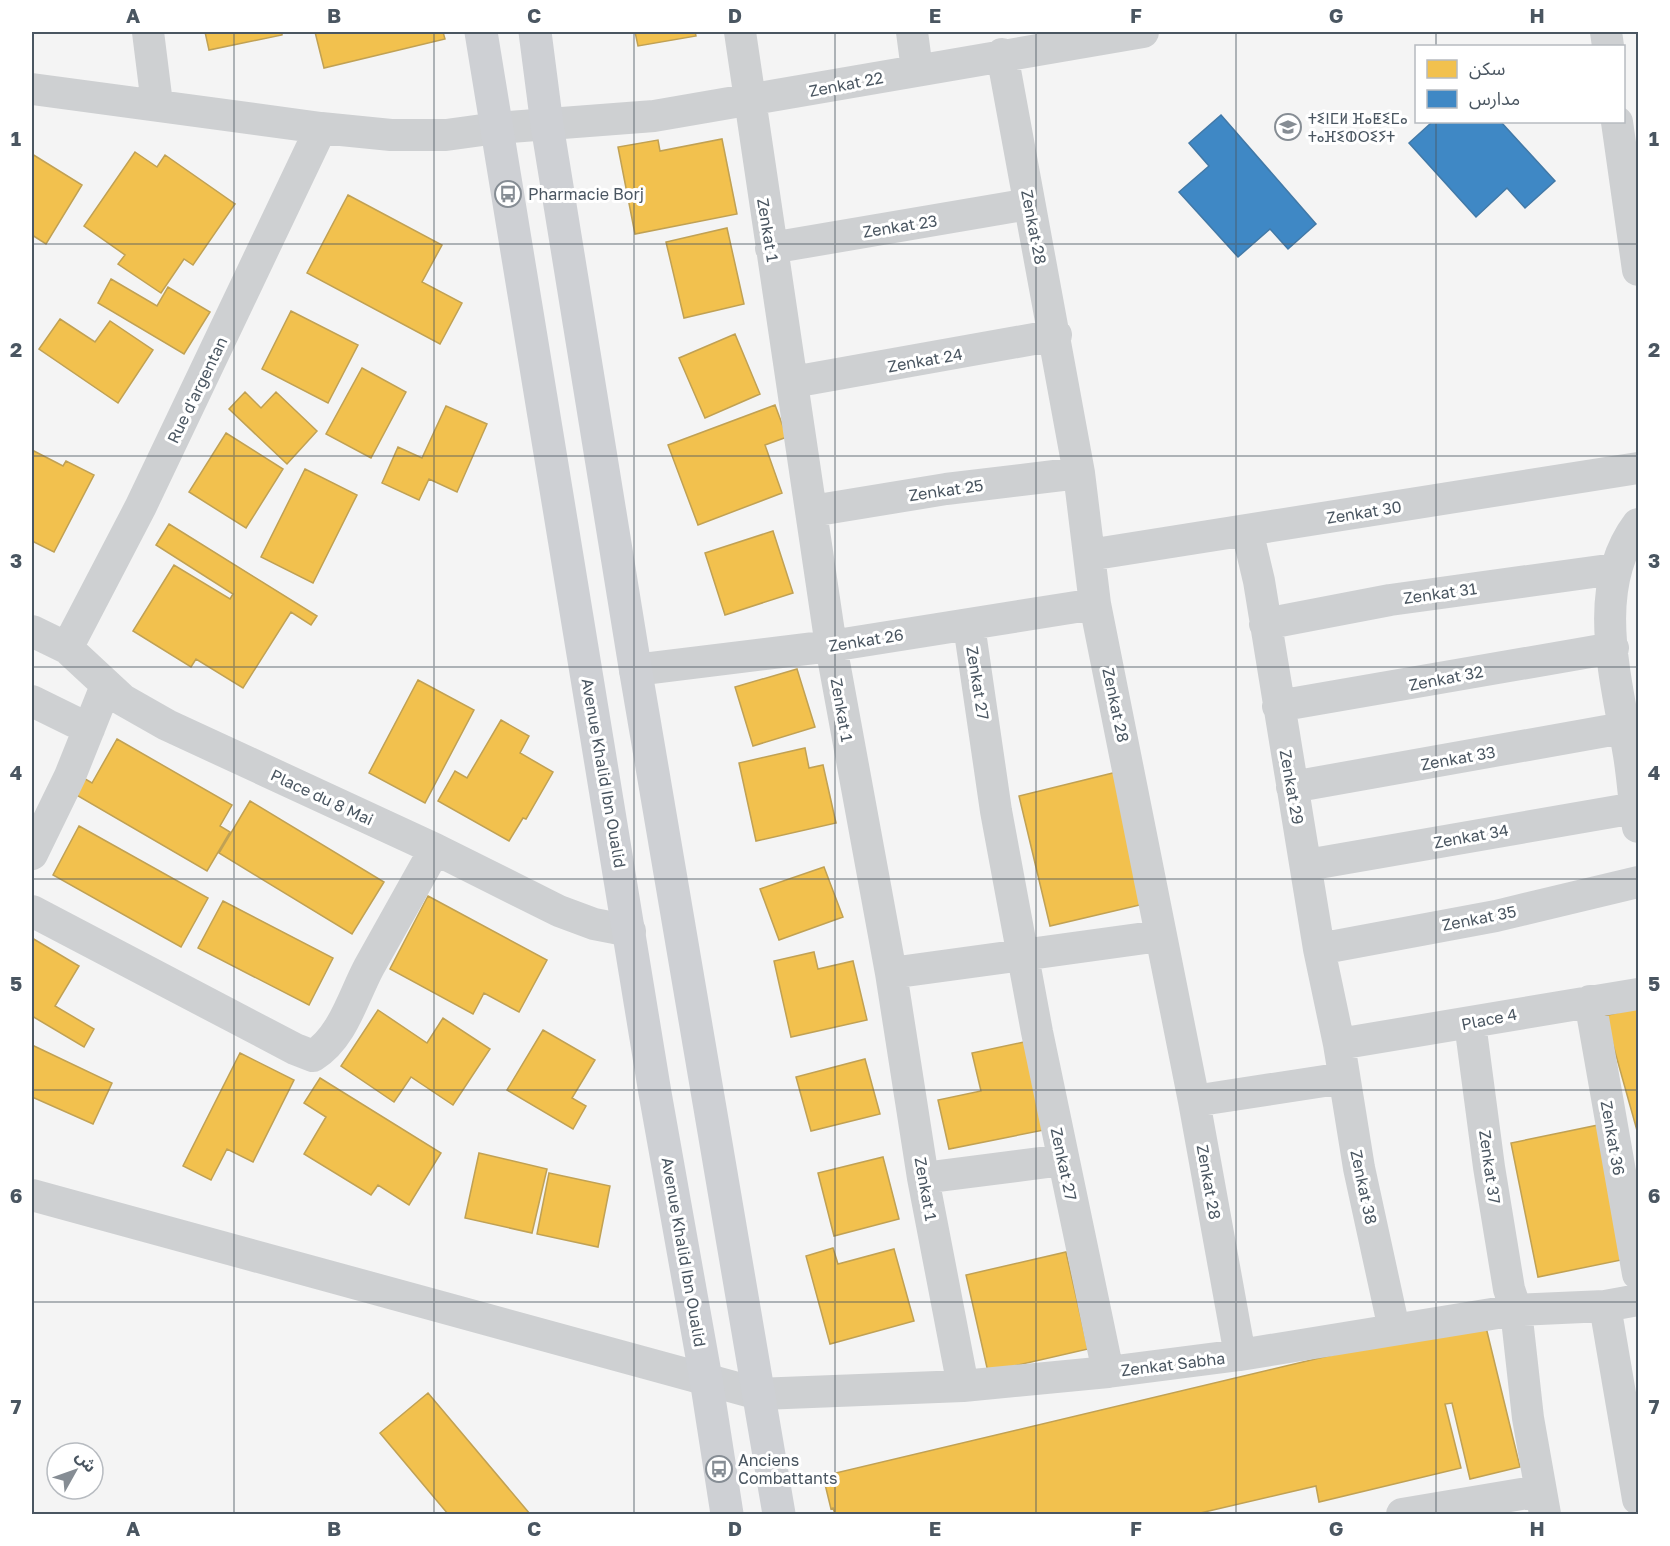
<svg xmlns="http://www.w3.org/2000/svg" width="1670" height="1546" viewBox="0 0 1670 1546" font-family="'Golos Text','Noto Sans Arabic','Noto Sans Tifinagh',sans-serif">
  <rect width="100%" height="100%" fill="#f4f4f4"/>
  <path fill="#f2c14e" stroke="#c0a154" stroke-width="1.5" d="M 205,32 L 282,32 L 282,35 L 209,50 Z
    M 315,32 L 443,32 L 445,39 L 324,68 Z
    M 635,32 L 695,32 L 696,36 L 638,46 Z
    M 722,139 L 737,214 L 635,234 L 618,147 L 658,140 L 660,151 Z
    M 135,152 L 157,167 L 165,155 L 235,204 L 193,265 L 184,259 L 161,293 L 118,264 L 125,255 L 84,226 Z
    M 32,154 L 82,185 L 46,244 L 32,235 Z
    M 348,195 L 442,245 L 422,282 L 462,303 L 440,344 L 307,273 Z
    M 727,228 L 744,304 L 684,318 L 666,242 Z
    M 111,279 L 157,306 L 168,287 L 210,312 L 184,354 L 98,303 Z
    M 291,311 L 358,345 L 328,403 L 262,369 Z
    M 60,319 L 95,342 L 110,321 L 153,350 L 118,403 L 39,349 Z
    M 735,334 L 760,394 L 705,418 L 679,358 Z
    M 362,368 L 406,392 L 371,458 L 326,434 Z
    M 245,392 L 261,408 L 276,392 L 317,431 L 287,464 L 229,409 Z
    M 775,405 L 787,437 L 765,445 L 782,493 L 698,525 L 668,445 Z
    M 446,406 L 487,424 L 457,492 L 429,479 L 419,500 L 382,483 L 398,447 L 422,458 Z
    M 226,433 L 283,469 L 246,528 L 189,492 Z
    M 32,450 L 63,466 L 66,461 L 94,475 L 54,552 L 32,541 Z
    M 305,469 L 357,495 L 313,583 L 261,557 Z
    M 169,524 L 317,616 L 311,625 L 291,612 L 243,688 L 196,659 L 191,667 L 133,631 L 174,565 L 230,599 L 233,594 L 156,545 Z
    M 773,531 L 793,593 L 725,615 L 705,553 Z
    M 797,669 L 815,727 L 753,746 L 735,687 Z
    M 418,680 L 474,710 L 425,803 L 369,773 Z
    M 501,720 L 529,736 L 520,753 L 553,772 L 526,819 L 523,818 L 509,841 L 438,801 L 455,771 L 467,778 Z
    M 117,739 L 232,805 L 220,826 L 230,832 L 207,871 L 73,793 L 82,777 L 92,783 Z
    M 805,748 L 809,768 L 823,765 L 836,823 L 756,841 L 739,763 Z
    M 1117,772 L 1144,904 L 1050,926 L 1019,796 Z
    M 250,801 L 384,882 L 352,934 L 219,853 Z
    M 79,826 L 208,898 L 181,947 L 53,875 Z
    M 824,867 L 843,917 L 779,940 L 760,889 Z
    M 428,896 L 547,960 L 519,1012 L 484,993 L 473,1014 L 390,969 Z
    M 223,901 L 333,958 L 309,1005 L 198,948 Z
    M 32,938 L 79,966 L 55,1006 L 94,1029 L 84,1047 L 32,1016 Z
    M 814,952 L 818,969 L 853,961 L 867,1020 L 791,1037 L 774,961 Z
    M 1638,1007 L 1638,1134 L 1605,1016 Z
    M 378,1010 L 427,1043 L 443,1018 L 490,1049 L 453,1105 L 411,1077 L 394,1102 L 341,1066 Z
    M 543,1030 L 595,1060 L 572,1098 L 586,1106 L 573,1129 L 507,1090 Z
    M 1029,1041 L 1049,1129 L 949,1149 L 938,1100 L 981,1091 L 972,1053 Z
    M 32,1045 L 112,1083 L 93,1124 L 32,1097 Z
    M 240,1053 L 294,1080 L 253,1162 L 227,1149 L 211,1180 L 183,1166 Z
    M 865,1059 L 880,1114 L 811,1131 L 796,1077 Z
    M 320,1078 L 441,1153 L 409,1205 L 378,1185 L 371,1195 L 304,1154 L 326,1117 L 304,1103 Z
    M 1608,1123 L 1631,1258 L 1538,1277 L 1511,1143 Z
    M 479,1153 L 547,1169 L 532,1233 L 465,1218 Z
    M 883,1157 L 899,1219 L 834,1236 L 818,1173 Z
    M 549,1173 L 610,1186 L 598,1247 L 537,1234 Z
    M 833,1248 L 838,1264 L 894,1249 L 914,1321 L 830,1344 L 806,1256 Z
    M 1066,1252 L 1088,1349 L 988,1372 L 966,1275 Z
    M 1484,1319 L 1520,1467 L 1470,1479 L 1452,1403 L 1445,1404 L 1461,1468 L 1319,1502 L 1316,1486 L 1196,1514 L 835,1514 L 833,1508 L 831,1509 L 823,1476 Z
    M 428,1393 L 530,1514 L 448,1514 L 380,1433 Z"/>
  <path fill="#3f88c5" stroke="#4279a7" stroke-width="1.5" d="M 1221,115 L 1316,224 L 1288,249 L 1270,229 L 1238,257 L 1179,192 L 1209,166 L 1189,143 Z
    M 1429,122 L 1501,122 L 1555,181 L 1525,208 L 1507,188 L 1476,217 L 1409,143 L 1431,123 Z"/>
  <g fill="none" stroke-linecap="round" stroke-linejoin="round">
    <path stroke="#ced0d2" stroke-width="32" d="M 148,32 L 157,104
      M 740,32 L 831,646 L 891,973 L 923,1178 L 963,1386
      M 912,32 L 917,70
      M 1606,32 L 1608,46
      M 1002,54 L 1079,473 L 1095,604 L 1194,1101 L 1240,1355
      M 32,89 L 321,128 L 391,135 L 446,135 L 497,128 L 654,116 L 1143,32
      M 1617,122 L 1638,270
      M 771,248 L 1029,204
      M 793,382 L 1056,335
      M 812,511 L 946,489 L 1079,473
      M 1638,524 C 1589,589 1617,681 1629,755 C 1633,779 1634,803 1638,827
      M 1247,530 L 1259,581 L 1319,949 L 1339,1044 L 1359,1168 L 1394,1329
      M 1089,555 L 1638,468
      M 1265,624 L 1390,600 L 1615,569
      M 969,625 L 996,811 L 1037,1032 L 1108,1372
      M 32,631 L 67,648 L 123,700 L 167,725 L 435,849 L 559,911 L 594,924 L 630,931
      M 67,648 L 141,506 L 321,128
      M 635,670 L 831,646 L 1095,604
      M 32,701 L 89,729
      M 1278,706 L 1613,648
      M 1292,787 L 1623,728
      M 32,854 L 70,776 L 106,686
      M 1307,865 L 1635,808
      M 32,911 L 295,1049 L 313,1056 C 343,1037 353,997 369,967 C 391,927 413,888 435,849
      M 1319,949 L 1496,916 L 1638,882
      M 891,973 L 1160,936
      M 1590,1001 L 1638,1274
      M 1470,1023 L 1489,1167 L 1509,1289 L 1516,1310 L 1528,1418 L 1545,1514
      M 1339,1044 L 1638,994
      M 1194,1101 L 1344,1078
      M 923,1178 L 1063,1160
      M 32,1195 L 759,1394 L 963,1386 L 1108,1372 L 1240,1355 L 1516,1310 L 1605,1306 L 1638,1300
      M 1605,1306 L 1638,1499
      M 1402,1514 L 1540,1491"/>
    <path stroke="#ced0d4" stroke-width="33" d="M 481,32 L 655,1093 L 706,1379 L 727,1514
      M 535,32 L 547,125 L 636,673 L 779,1514"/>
  </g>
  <path fill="none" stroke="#4a5661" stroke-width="1.5" stroke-opacity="0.55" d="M 234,32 L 234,1514M 434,32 L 434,1514M 634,32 L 634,1514M 835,32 L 835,1514M 1036,32 L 1036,1514M 1236,32 L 1236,1514M 1436,32 L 1436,46M 1436,122 L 1436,1514M 32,244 L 1638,244M 32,456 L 1638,456M 32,667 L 1638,667M 32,879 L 1638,879M 32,1090 L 1638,1090M 32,1302 L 1638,1302"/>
  <defs>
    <symbol id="school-ring" viewBox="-11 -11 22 22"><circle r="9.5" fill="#fff" stroke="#868d94" stroke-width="1.5"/><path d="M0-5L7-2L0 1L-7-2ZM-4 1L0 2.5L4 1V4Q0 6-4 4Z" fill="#868d94"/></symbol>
    <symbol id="bus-ring" viewBox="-11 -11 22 22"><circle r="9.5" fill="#fff" stroke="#868d94" stroke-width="1.5"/><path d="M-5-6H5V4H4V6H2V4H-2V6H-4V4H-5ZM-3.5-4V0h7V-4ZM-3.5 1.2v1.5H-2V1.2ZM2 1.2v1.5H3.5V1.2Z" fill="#868d94"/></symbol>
  </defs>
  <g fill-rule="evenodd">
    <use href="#school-ring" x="1273" y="112" width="30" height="30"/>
    <use href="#bus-ring" x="493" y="179" width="30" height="30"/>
    <use href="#bus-ring" x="704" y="1454" width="30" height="30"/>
  </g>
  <g text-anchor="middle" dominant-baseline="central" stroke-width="6" stroke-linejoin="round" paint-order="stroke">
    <g font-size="16" fill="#4a5661" stroke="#fff">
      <text transform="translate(846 84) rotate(-11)">Zenkat 22</text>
      <text transform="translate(900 226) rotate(-9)">Zenkat 23</text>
      <text transform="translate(1034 227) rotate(79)">Zenkat 28</text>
      <text transform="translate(768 230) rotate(81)">Zenkat 1</text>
      <text transform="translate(925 360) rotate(-10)">Zenkat 24</text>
      <text transform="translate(197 390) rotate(-64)">Rue d'argentan</text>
      <text transform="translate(946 490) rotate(-8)">Zenkat 25</text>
      <text transform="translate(1364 512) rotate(-9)">Zenkat 30</text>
      <text transform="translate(1440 593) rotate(-8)">Zenkat 31</text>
      <text transform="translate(866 640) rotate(-9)">Zenkat 26</text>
      <text transform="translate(1446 678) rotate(-11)">Zenkat 32</text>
      <text transform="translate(978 683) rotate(81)">Zenkat 27</text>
      <text transform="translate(1116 705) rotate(78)">Zenkat 28</text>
      <text transform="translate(842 710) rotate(80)">Zenkat 1</text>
      <text transform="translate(1458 758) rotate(-10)">Zenkat 33</text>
      <text transform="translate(604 773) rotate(80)">Avenue Khalid Ibn Oualid</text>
      <text transform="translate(1292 787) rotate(80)">Zenkat 29</text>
      <text transform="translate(322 797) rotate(25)">Place du 8 Mai</text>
      <text transform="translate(1471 836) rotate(-10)">Zenkat 34</text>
      <text transform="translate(1479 918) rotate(-11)">Zenkat 35</text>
      <text transform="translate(1489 1019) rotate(-11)">Place 4</text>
      <text transform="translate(1613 1138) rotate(80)">Zenkat 36</text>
      <text transform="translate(1064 1164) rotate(78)">Zenkat 27</text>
      <text transform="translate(1490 1167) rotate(82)">Zenkat 37</text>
      <text transform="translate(1209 1182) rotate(80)">Zenkat 28</text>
      <text transform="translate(1364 1187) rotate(78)">Zenkat 38</text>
      <text transform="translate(926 1189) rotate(80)">Zenkat 1</text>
      <text transform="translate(684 1252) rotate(80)">Avenue Khalid Ibn Oualid</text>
      <text transform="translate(1173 1364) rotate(-7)">Zenkat Sabha</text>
    </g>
    <g font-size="16" fill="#4a5661" stroke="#fff" text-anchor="start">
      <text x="1308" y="118">ⵜⵉⵏⵎⵍ ⴼⴰⵟⵉⵎⴰ<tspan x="1308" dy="18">ⵜⴰⴼⵉⵀⵔⵉⵢⵜ</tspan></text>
      <text x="528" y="194">Pharmacie Borj</text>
      <text x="738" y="1460">Anciens<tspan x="738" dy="18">Combattants</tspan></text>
    </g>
  </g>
  <rect width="1670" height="1546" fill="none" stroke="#ffffff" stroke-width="66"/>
  <rect x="1415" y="45" width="210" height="78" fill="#ffffff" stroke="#b7bbc0" stroke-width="1.5"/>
  <rect x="1427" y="60" width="30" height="18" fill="#f2c14e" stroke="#b7bbc0" stroke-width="1.5"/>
  <text x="1469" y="75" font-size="18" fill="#4a5661">سكن</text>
  <rect x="1427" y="90" width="30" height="18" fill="#3f88c5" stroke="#b7bbc0" stroke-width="1.5"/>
  <text x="1469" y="105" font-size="18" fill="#4a5661">مدارس</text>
  <g transform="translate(75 1471) rotate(50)"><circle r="28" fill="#ffffff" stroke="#b7bbc0" stroke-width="1.5"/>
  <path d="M0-4.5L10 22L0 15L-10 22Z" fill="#868d94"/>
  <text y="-9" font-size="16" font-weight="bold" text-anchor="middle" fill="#4a5661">ش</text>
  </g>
  <rect x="33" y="33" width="1604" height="1480" fill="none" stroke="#4a5661" stroke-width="2"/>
  <g font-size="20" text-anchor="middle" font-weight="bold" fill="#4a5661">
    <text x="133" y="23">A</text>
    <text x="334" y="23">B</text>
    <text x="534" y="23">C</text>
    <text x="735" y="23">D</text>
    <text x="935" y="23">E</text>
    <text x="1136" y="23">F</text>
    <text x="1336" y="23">G</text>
    <text x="1537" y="23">H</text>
    <text x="16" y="146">1</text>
    <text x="1654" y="146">1</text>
    <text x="16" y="357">2</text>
    <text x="1654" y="357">2</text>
    <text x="16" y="568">3</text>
    <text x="1654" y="568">3</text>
    <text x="16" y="780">4</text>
    <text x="1654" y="780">4</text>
    <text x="16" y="991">5</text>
    <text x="1654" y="991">5</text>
    <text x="16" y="1203">6</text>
    <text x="1654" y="1203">6</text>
    <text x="16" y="1414">7</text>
    <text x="1654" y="1414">7</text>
    <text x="133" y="1536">A</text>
    <text x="334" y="1536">B</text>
    <text x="534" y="1536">C</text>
    <text x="735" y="1536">D</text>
    <text x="935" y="1536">E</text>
    <text x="1136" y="1536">F</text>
    <text x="1336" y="1536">G</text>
    <text x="1537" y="1536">H</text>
  </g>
</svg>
